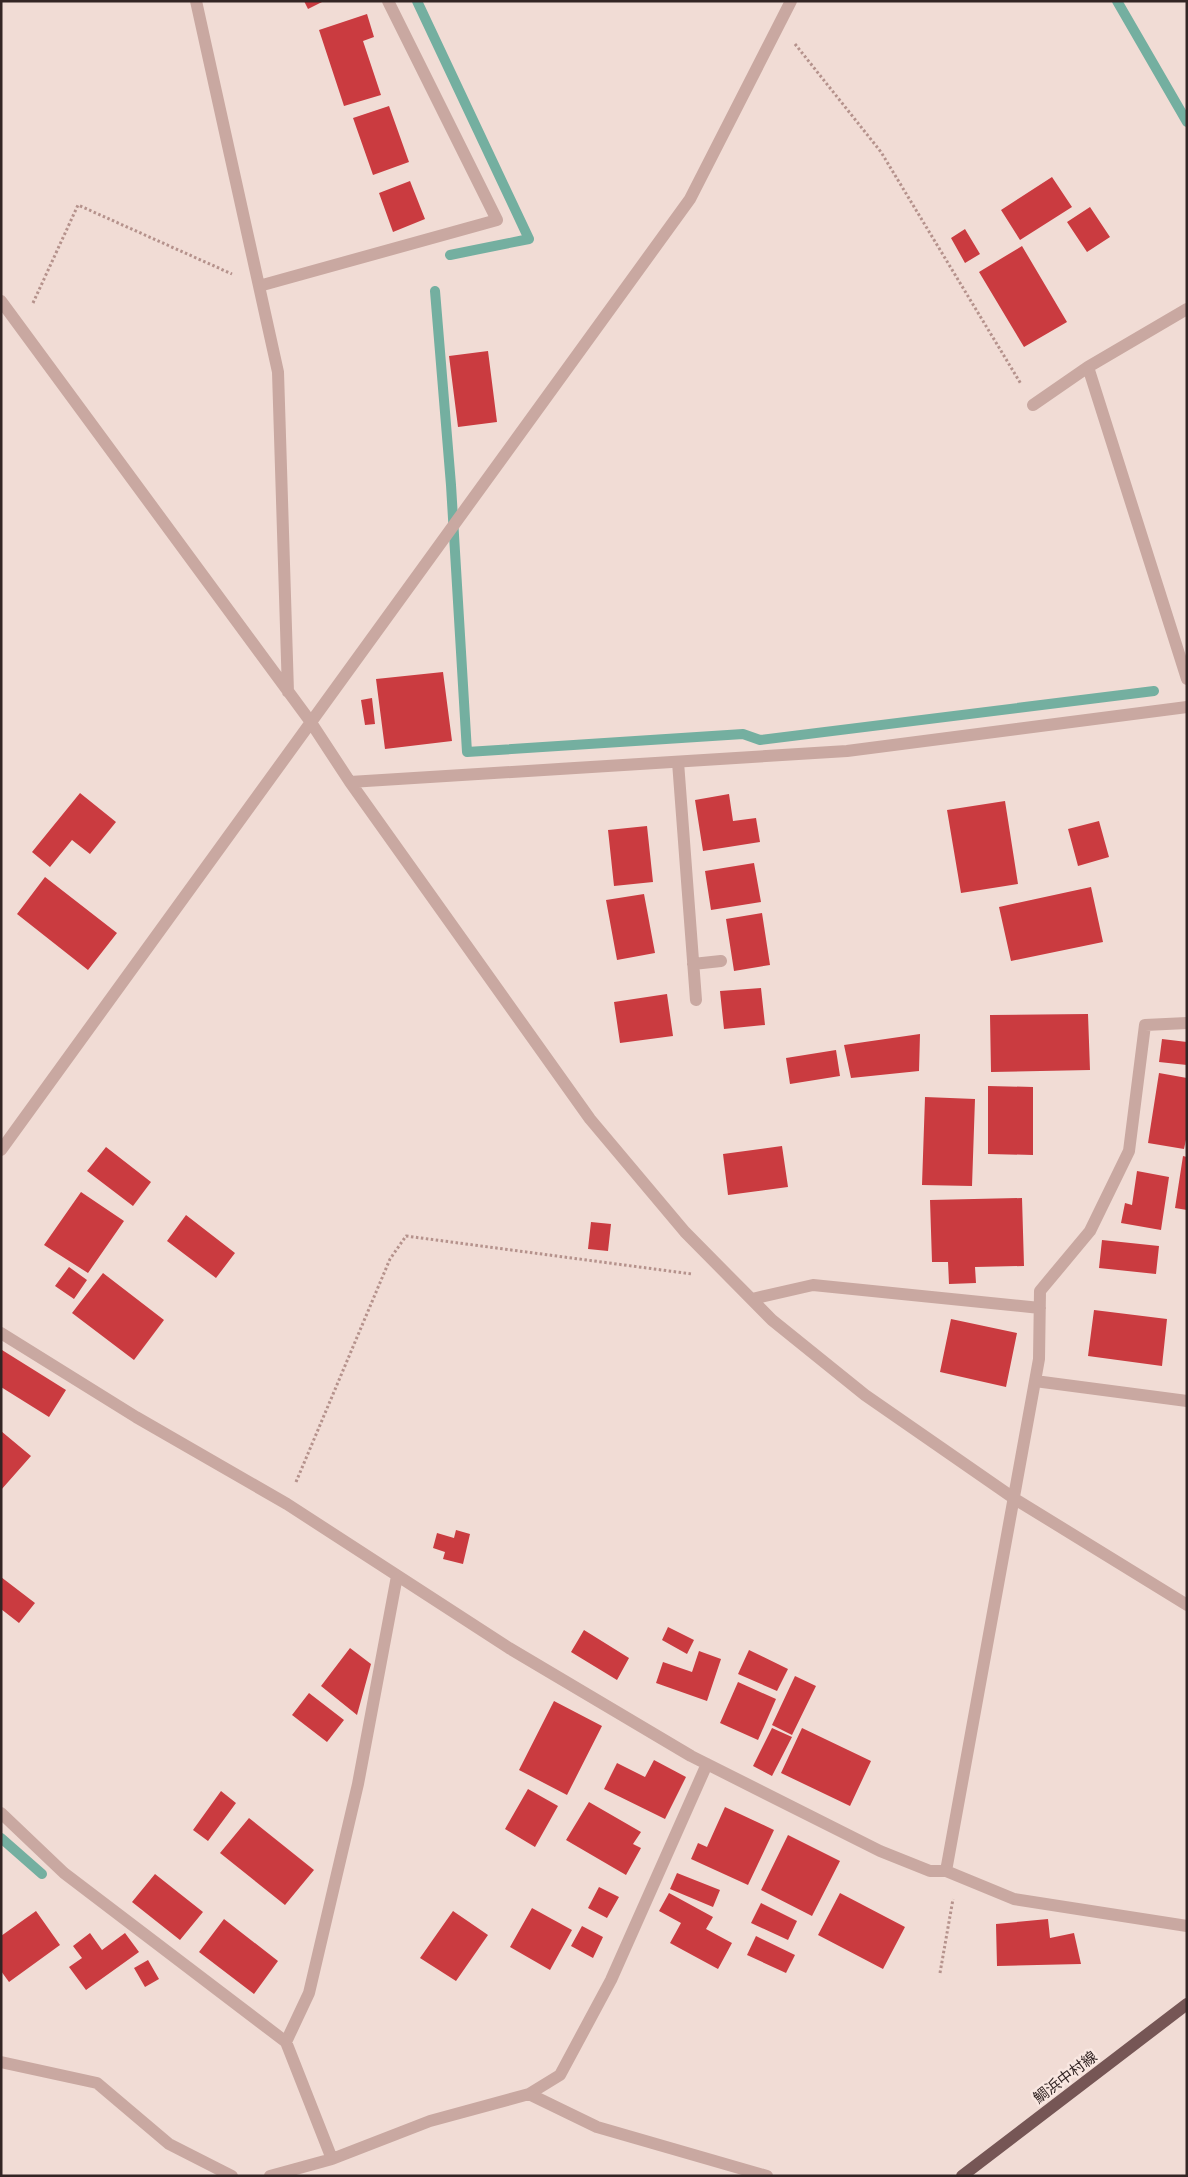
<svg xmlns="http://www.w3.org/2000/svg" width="1188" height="2177" viewBox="0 0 1188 2177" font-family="Poppins,'Noto Sans JP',sans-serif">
  <rect width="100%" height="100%" fill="#f1dcd5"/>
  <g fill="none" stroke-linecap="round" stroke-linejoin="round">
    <path stroke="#74afa0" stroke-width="10" d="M 417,1 L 529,239 L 450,255
      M 1117,1 L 1187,122
      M 435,291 L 451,485 L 467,752 L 743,734 L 760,740 L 1154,691
      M 1,1838 L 42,1874"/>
  </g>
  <path fill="#ca3b40" d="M 304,1 L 324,1 L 308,9 Z
    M 367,14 L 374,37 L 363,41 L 381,95 L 344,106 L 319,30 Z
    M 389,106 L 409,162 L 373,175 L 353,118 Z
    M 1052,177 L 1072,207 L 1020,240 L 1001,210 Z
    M 410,181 L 425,219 L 393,232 L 379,193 Z
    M 1090,207 L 1110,237 L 1087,252 L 1067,222 Z
    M 965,229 L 980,254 L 965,263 L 951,238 Z
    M 1022,246 L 1067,322 L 1024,347 L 979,272 Z
    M 488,351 L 497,422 L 458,427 L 449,356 Z
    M 443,672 L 452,741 L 385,749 L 376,679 Z
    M 372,698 L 375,724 L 365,725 L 361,700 Z
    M 80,793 L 116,822 L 90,854 L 72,840 L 50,867 L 32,852 Z
    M 729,794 L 733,821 L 756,818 L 760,842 L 703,851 L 695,800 Z
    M 1005,801 L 1018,884 L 961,893 L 947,810 Z
    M 1099,821 L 1109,857 L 1078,866 L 1068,829 Z
    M 647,826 L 653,882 L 614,886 L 608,830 Z
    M 754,863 L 761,902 L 711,910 L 705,871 Z
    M 45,877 L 117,933 L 88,970 L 17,914 Z
    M 1091,887 L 1103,942 L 1011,961 L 999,907 Z
    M 644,894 L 655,953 L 617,960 L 606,900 Z
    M 762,913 L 770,965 L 734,971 L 726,919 Z
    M 761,988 L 765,1025 L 724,1029 L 720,991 Z
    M 667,994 L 673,1036 L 620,1043 L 614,1002 Z
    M 1088,1014 L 1090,1070 L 991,1072 L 990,1015 Z
    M 920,1034 L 919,1071 L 851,1078 L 844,1045 Z
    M 1162,1039 L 1187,1042 L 1187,1065 L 1159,1062 Z
    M 836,1050 L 840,1076 L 790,1084 L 786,1058 Z
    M 1159,1073 L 1187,1078 L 1187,1135 L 1184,1149 L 1148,1143 Z
    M 988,1086 L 1033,1087 L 1033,1155 L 988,1154 Z
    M 925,1097 L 975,1099 L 972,1186 L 922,1185 Z
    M 782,1146 L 788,1187 L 728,1195 L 723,1154 Z
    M 106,1147 L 151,1182 L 133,1206 L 87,1171 Z
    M 1183,1156 L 1187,1157 L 1187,1210 L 1175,1208 Z
    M 1137,1171 L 1169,1177 L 1161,1230 L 1121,1223 L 1125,1203 L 1132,1205 Z
    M 81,1192 L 124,1221 L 88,1273 L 44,1245 Z
    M 1022,1198 L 1024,1266 L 975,1267 L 976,1283 L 949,1284 L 948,1262 L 932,1262 L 930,1200 Z
    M 186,1215 L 235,1253 L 216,1278 L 167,1241 Z
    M 591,1222 L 611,1224 L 608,1251 L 588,1249 Z
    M 1102,1240 L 1159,1246 L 1156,1274 L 1099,1268 Z
    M 69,1267 L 87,1280 L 74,1299 L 55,1286 Z
    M 103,1273 L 164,1320 L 134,1360 L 72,1313 Z
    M 1094,1310 L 1167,1319 L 1162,1366 L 1088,1356 Z
    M 951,1319 L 1017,1333 L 1006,1387 L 940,1372 Z
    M 2,1350 L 66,1390 L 49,1417 L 1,1387 Z
    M 1,1431 L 31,1456 L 1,1490 Z
    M 456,1530 L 470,1534 L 463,1564 L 443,1559 L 445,1552 L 433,1548 L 437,1533 L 454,1538 Z
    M 1,1577 L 35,1603 L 19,1623 L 1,1609 Z
    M 668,1627 L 694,1640 L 687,1654 L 662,1640 Z
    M 584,1630 L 629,1658 L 617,1680 L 571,1652 Z
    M 350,1648 L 371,1664 L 357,1715 L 321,1686 Z
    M 749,1650 L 788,1669 L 777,1691 L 738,1674 Z
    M 699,1651 L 721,1659 L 707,1701 L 656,1683 L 663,1662 L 692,1672 Z
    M 795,1676 L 816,1686 L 792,1735 L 772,1725 Z
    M 738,1682 L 776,1699 L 758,1740 L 720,1723 Z
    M 309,1693 L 344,1720 L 327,1742 L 292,1715 Z
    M 554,1701 L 602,1726 L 567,1795 L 519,1770 Z
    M 772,1728 L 792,1737 L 772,1776 L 753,1766 Z
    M 802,1728 L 871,1761 L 850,1806 L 781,1773 Z
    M 654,1760 L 686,1777 L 665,1819 L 604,1789 L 617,1763 L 645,1777 Z
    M 528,1789 L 558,1806 L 535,1847 L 505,1829 Z
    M 221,1791 L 236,1803 L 208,1841 L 193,1830 Z
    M 589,1802 L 641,1832 L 633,1844 L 641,1848 L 626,1875 L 566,1840 Z
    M 725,1807 L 774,1830 L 748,1885 L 691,1859 L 698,1843 L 707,1847 Z
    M 249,1818 L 314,1870 L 285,1905 L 220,1853 Z
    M 788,1835 L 840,1861 L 812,1916 L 761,1890 Z
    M 677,1873 L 720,1890 L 713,1907 L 670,1889 Z
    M 155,1874 L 203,1912 L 180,1940 L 132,1902 Z
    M 599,1887 L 619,1897 L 607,1918 L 588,1908 Z
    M 669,1893 L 713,1917 L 706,1929 L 732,1943 L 718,1969 L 670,1943 L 681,1923 L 659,1911 Z
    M 840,1893 L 905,1927 L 883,1969 L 818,1935 Z
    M 761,1903 L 797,1921 L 788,1940 L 751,1923 Z
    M 532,1908 L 572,1930 L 550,1970 L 510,1947 Z
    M 36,1911 L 60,1945 L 9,1982 L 1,1971 L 1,1936 Z
    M 453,1911 L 488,1935 L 456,1981 L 420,1958 Z
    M 224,1919 L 278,1961 L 254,1994 L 199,1952 Z
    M 1048,1919 L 1050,1938 L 1074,1933 L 1081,1964 L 997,1966 L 996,1924 Z
    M 582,1926 L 603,1937 L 593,1958 L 571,1946 Z
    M 90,1933 L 102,1950 L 125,1933 L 139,1952 L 86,1990 L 69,1967 L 82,1958 L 73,1946 Z
    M 756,1936 L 795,1955 L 786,1973 L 747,1955 Z
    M 148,1960 L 159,1979 L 145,1987 L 134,1968 Z"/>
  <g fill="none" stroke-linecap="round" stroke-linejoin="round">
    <path stroke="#b5928c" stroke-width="3" stroke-dasharray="2.5 2.5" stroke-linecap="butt" d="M 795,44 L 881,152 L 1021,384
      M 33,303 L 78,205 L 232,274
      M 296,1482 L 390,1259 L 406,1236 L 692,1274
      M 940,1973 L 953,1899"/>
    <path stroke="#c9a8a1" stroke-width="12" d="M 196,1 L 278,372 L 288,692
      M 259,286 L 497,220 L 388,1
      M 1,301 L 310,721 L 350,782 L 590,1119 L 685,1232 L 772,1320 L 865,1395 L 1015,1499 L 1187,1605
      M 1187,309 L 1088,367 L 1187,679
      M 1033,405 L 1088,367
      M 678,762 L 696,1000
      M 350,782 L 847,751 L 1187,707
      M 693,964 L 721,961
      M 1,1150 L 690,199 L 791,1
      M 752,1299 L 813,1285 L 1040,1308
      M 1,1333 L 136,1417 L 287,1504 L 509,1648 L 691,1756 L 880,1851 L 930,1871 L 946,1871 L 1014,1899 L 1187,1926
      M 1035,1381 L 1187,1401
      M 397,1576 L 358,1784 L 309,1993 L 286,2042 L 332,2159 L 430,2121 L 529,2094
      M 707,1764 L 611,1980 L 560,2075 L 529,2094 L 597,2127 L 767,2176
      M 1,1813 L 64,1873 L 286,2042
      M 946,1871 L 1039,1359 L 1040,1291 L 1090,1231 L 1129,1151 L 1145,1025 L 1187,1023
      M 1,2062 L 97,2083 L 169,2144 L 232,2176
      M 270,2176 L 332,2159"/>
    <path stroke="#765655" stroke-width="12" d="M 962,2176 L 1187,2004"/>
  </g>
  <g text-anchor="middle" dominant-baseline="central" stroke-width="5" stroke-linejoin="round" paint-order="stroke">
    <g font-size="15" fill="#332524" stroke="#f9e7e1">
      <text transform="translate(1065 2077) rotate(-37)">鯛浜中村線</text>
    </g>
  </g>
  <rect width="1188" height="2177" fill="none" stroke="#332524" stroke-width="5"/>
</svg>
